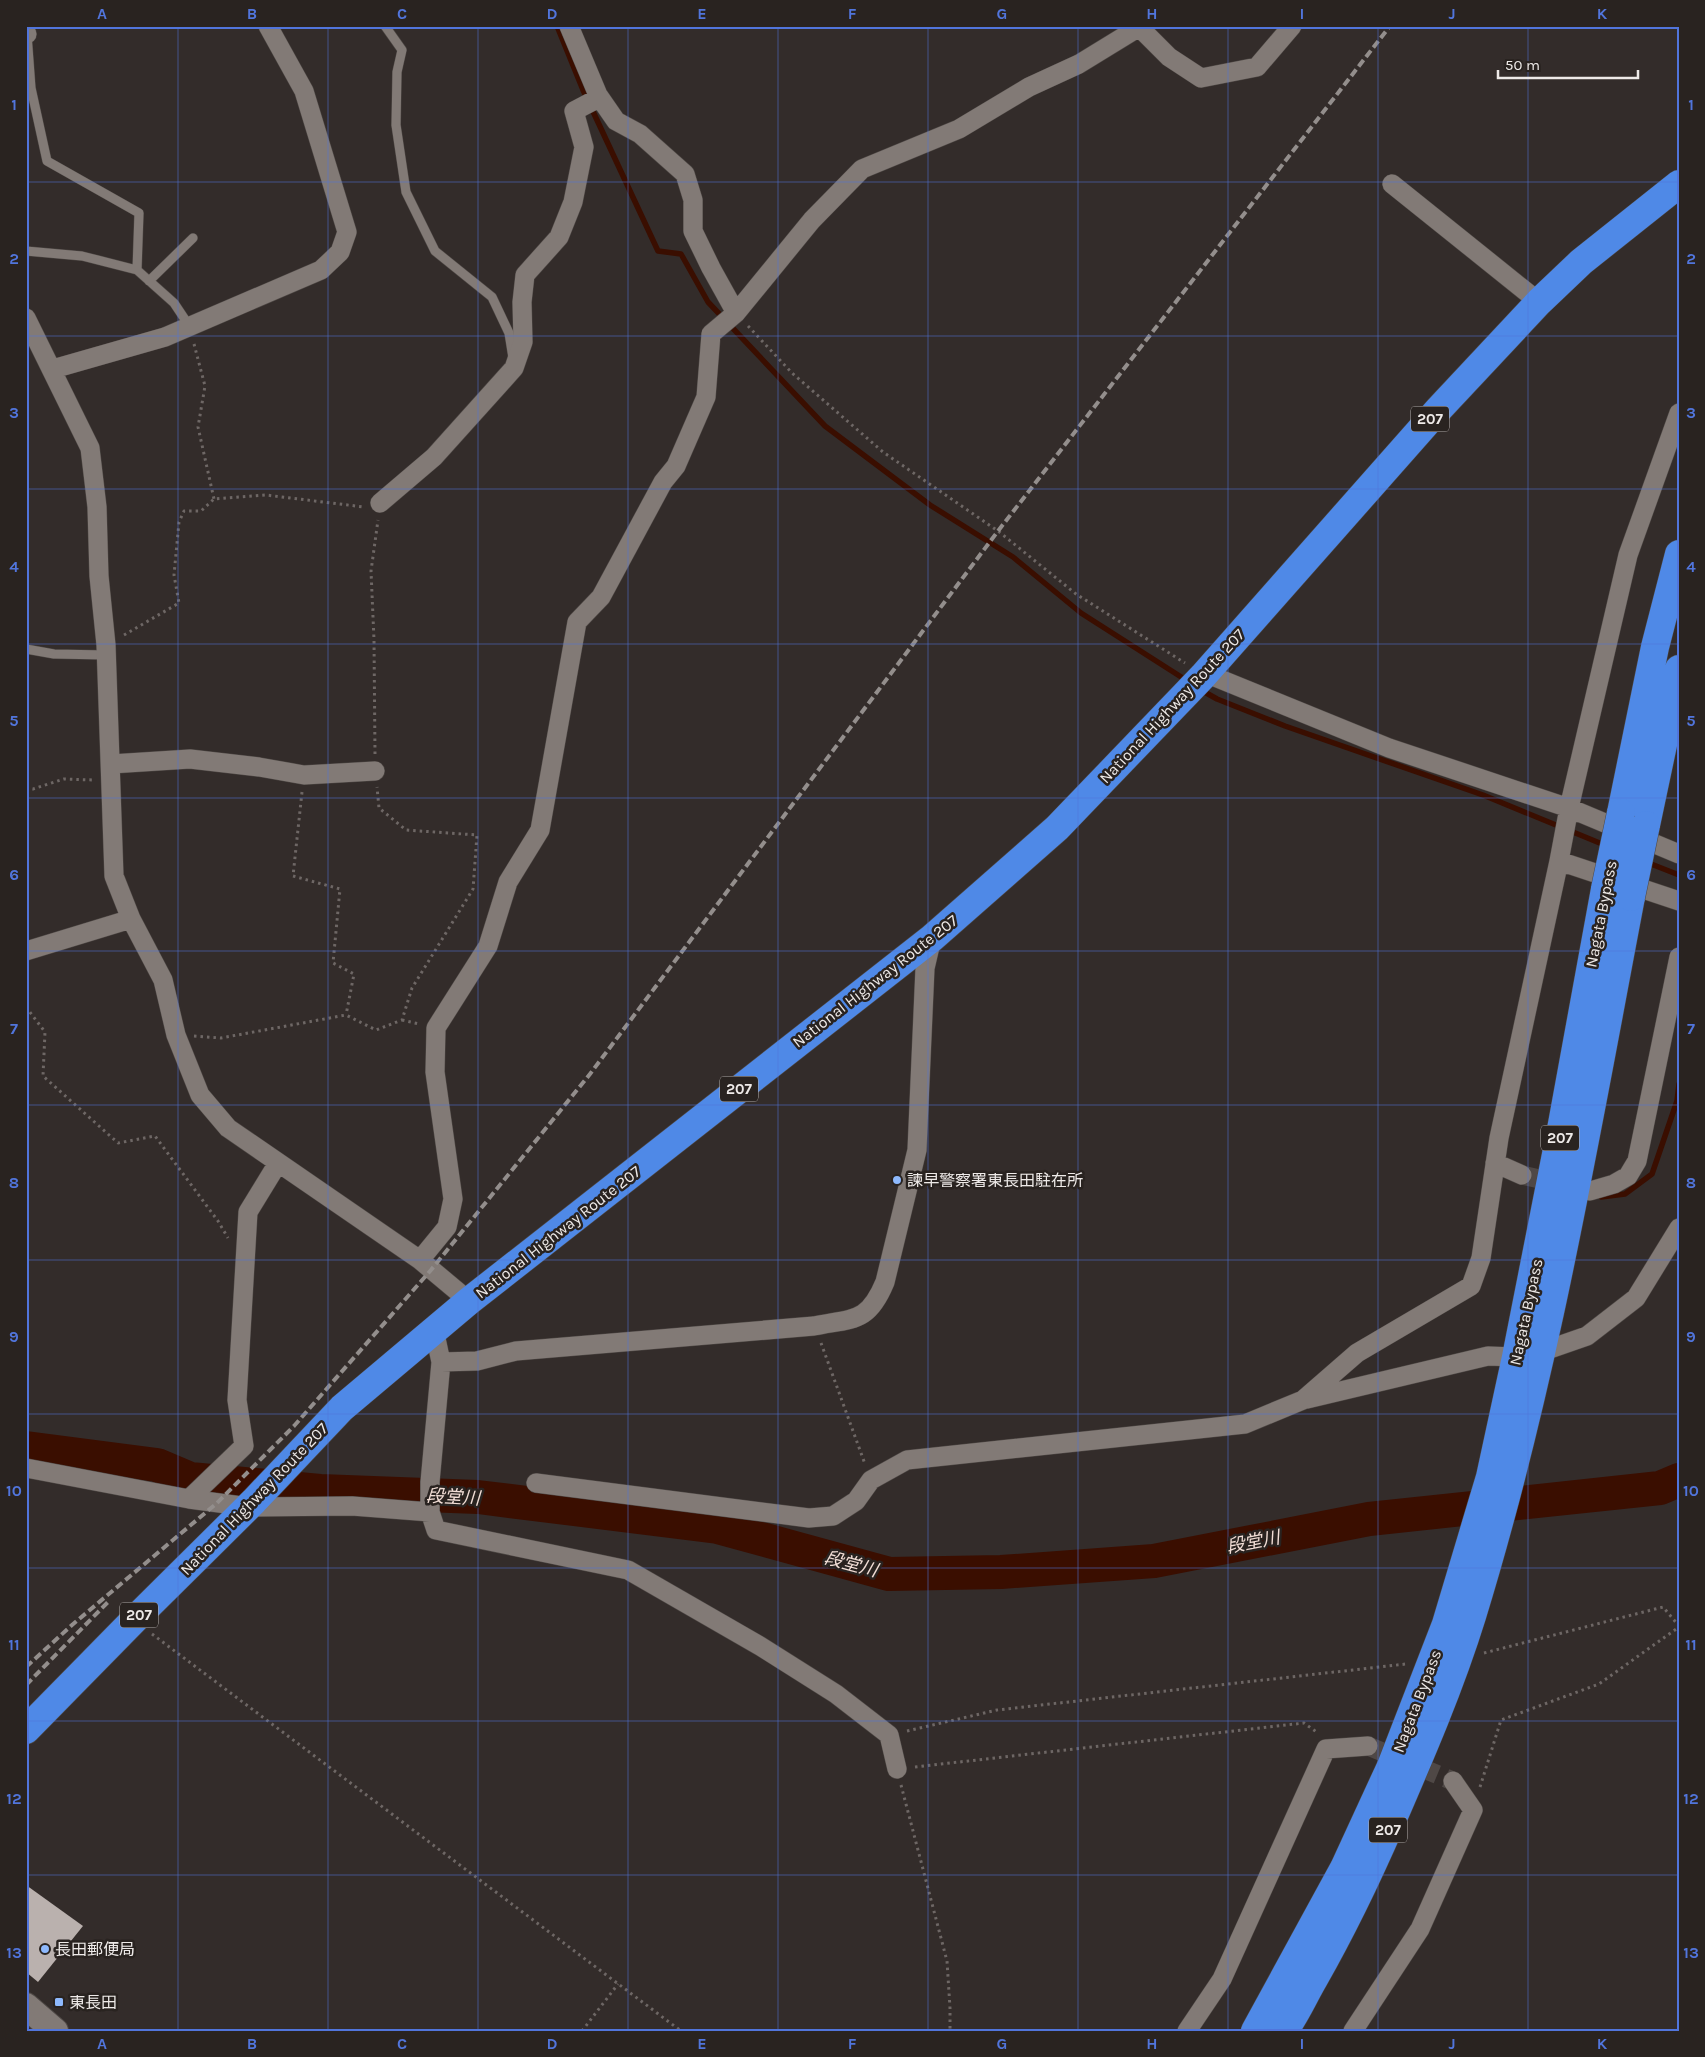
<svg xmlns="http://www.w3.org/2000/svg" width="1705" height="2057" viewBox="0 0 1705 2057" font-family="Karla,'Noto Sans JP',sans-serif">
  <rect width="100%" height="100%" fill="#332c2a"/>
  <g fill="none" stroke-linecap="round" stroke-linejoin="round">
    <path stroke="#3a0e00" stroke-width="5.5" d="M 557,26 L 583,90 L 658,251 L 681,254 L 708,302 L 825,426 L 930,505 L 1013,557 L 1081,613 L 1189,682
      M 1201,690 L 1217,699 L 1285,726 L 1483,795 L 1607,846
      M 1646,862 L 1679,875
      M 1601,1197 L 1625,1194 L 1652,1174 L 1677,1101 L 1679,1084"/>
    <path stroke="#3a0e00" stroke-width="34" d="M 26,1448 L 157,1465 L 190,1479 L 320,1491 L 478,1497 L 718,1527 L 889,1574 L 1001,1572 L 1154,1561 L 1369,1519 L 1660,1488 L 1679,1480"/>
  </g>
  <path fill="#bab1ae" d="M 26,1885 L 83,1926 L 38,1982 L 26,1972 Z"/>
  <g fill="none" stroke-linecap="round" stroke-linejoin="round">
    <path stroke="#4f4846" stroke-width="19" stroke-dasharray="19 9" stroke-linecap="butt" d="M 1522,1175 L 1562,1184
      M 1368,1746 L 1453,1781"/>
    <defs>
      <path id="lane" d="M 385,26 L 402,50 L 397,72 L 396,125 L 406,192 L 435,251 L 492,297 L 509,333 L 513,358
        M 27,34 L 31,88 L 47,161 L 139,213 L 137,270
        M 26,251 L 82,256 L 137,270 L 174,303 L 190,327
        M 149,281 L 193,238
        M 26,649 L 54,654 L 106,655"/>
      <path id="street" d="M 569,26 L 598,95 L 616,121 L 640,134 L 685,174 L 693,200 L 693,231 L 711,268 L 736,313
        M 1140,28 L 1169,57 L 1201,78 L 1257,67 L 1292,26
        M 26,34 L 27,34
        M 1392,184 L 1539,302
        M 26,318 L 90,448 L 97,507 L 99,576 L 106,645 L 114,876 L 131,919 L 163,980 L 176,1035 L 200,1095 L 228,1128 L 420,1260 L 469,1301
        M 53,369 L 165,337 L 321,270 L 340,252 L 347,232 L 304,91 L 268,26
        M 380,503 L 434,457 L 514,368 L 523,342 L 522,302 L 525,275 L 559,237 L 573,202 L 584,147 L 574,111 L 593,101 L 598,95
        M 1205,673 L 1389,748 L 1569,808 L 1679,854
        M 111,764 L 190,759 L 259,767 L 304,775 L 375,771
        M 1559,861 L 1679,901
        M 26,951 L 131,919
        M 1495,1163 L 1522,1175
        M 1590,1191 L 1614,1184 L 1628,1176 L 1637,1161 L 1679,957
        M 420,1260 L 447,1227 L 453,1199 L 435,1072 L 436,1028 L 488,946 L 508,882 L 540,830 L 577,622 L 601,597 L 663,482 L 676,466 L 706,397 L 711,334 L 736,313 L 812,220 L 862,169 L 959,129 L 1029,87 L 1079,64 L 1141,26
        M 434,1329 L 441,1362 L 430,1482 L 430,1512 L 436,1530 L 628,1570 L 760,1646 L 836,1694 L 889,1735 L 897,1769
        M 441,1362 L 477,1361 L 516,1351 L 814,1326 C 854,1318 868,1323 885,1282 L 917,1150 L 925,968 L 932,938
        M 1307,1399 L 1488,1356 L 1516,1357 L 1541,1352 L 1587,1336 L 1636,1298 L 1679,1228
        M 26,1468 L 189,1499 L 249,1507 L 352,1506 L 430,1512
        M 536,1483 L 809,1518 L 833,1516 L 856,1501 L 871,1480 L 907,1460 L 1245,1424 L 1303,1400 L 1357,1353 L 1471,1286 L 1481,1258 L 1499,1138 L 1559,861 L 1569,808 L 1628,555 L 1679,413
        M 189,1499 L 244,1446 L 237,1400 L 248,1212 L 278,1163
        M 1187,2031 L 1222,1979 L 1326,1749 L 1368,1746
        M 1353,2031 L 1420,1929 L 1473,1810 L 1453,1781"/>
      <path id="secondary" d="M 26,2006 L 55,2031"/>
      <path id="highway" d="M 1621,813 L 1655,647 L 1679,554
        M 1646,825 L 1679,669
        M 26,1730 L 134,1620 L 254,1501 L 342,1408 L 469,1301 L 932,938 L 1057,828 L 1203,676 L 1438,410 L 1539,302 L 1581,262 L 1679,184
        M 1255,2031 L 1344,1868 L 1391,1766 L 1446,1624 L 1490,1477 L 1516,1357 L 1562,1124 L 1605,889
        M 1284,2031 C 1296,2015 1304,1996 1314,1979 C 1343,1928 1368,1876 1391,1823 C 1420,1756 1450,1687 1472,1616 C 1544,1382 1585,1138 1631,897"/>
    </defs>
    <use href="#lane" stroke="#4e4845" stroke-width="10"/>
    <use href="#street" stroke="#4e4845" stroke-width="20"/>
    <use href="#secondary" stroke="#4e4845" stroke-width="28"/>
    <use href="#highway" stroke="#4e4845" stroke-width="29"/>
    <path stroke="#6e6765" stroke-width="3" stroke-dasharray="2.5 4" stroke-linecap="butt" d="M 748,326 L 792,373 L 883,452 L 998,531 L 1076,594 L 1185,663
      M 194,344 L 205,386 L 198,427 L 214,499
      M 124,635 L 179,603 L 174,575 L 179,522 L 184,511 L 201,511 L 214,499 L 266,495 L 364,507
      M 375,754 L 374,640 L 371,571 L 378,520
      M 26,788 L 33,789 L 64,779 L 94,780
      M 302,792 L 293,876 L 340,889 L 333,963 L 354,974 L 346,1015
      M 26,1007 L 45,1032 L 43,1076 L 118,1143 L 155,1136 L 218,1221 L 228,1238
      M 402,1020 L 419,1024
      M 194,1036 L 221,1038 L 346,1015 L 376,1030 L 402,1020 L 412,988 L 473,889 L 477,835 L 406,830 L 379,808 L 377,787
      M 821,1343 L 865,1464
      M 152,1634 L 681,2031
      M 1484,1653 L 1663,1607 L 1679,1626
      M 907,1731 L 997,1710 L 1406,1664
      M 915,1767 L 1304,1723 L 1318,1733
      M 901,1785 L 947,1961 L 950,2008 L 950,2031
      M 1480,1787 L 1501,1720 L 1599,1684 L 1679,1627
      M 582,2031 L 618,1984"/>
    <use href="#lane" stroke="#827a76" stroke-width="9"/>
    <use href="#street" stroke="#827a76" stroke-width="19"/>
    <use href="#secondary" stroke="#827a76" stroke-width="26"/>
    <use href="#highway" stroke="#4f89e7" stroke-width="28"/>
    <path stroke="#938e8c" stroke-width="4" stroke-dasharray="8 4" stroke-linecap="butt" d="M 26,1667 L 72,1625 L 217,1503 L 294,1426 L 431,1270 L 590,1074 L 998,531 L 1390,26
      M 26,1685 L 109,1601"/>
    <defs>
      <path id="highway-bridge" d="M 1605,889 L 1621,813
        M 1631,897 L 1646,825"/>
    </defs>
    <use href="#highway-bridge" stroke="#4e4845" stroke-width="29" stroke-linecap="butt"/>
    <use href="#highway-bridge" stroke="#4f89e7" stroke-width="28"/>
  </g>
  <path fill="none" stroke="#5175dc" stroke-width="1" stroke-opacity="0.55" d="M 178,26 L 178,2031M 328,26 L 328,2031M 478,26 L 478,2031M 628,26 L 628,2031M 778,26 L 778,2031M 928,26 L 928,2031M 1078,26 L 1078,2031M 1228,26 L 1228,2031M 1378,26 L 1378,2031M 1528,26 L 1528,2031M 26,182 L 1679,182M 26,336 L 1679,336M 26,489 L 1679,489M 26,644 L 1679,644M 26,798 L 1679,798M 26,951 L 1679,951M 26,1105 L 1679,1105M 26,1260 L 1679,1260M 26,1414 L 1679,1414M 26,1568 L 1679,1568M 26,1721 L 1679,1721M 26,1875 L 1679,1875"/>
  <g fill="#8eb9fd" stroke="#292320" stroke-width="2">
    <circle cx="897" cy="1180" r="5"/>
    <circle cx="45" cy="1949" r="5"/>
    <rect x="54" y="1997" width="10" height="10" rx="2.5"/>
  </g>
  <g text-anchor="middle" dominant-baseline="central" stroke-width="5" stroke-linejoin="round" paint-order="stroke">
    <g fill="#292320" stroke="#b3aeac" stroke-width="1">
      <rect x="1411" y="406.5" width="38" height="25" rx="4"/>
      <rect x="720" y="1076.5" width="38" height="25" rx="4"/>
      <rect x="1541" y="1125.5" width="38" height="25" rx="4"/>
      <rect x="120" y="1602.5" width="38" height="25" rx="4"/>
      <rect x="1369" y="1817.5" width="38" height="25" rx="4"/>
    </g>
    <g font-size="15" font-weight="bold" fill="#eeeae8">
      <text x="1430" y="419">207</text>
      <text x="739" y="1089">207</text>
      <text x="1560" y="1138">207</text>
      <text x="139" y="1615">207</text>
      <text x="1388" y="1830">207</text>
    </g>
    <g font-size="16" fill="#eeeae8" stroke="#292320">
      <text transform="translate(1172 706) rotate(-47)">National Highway Route 207</text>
      <text transform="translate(1601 914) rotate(-79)">Nagata Bypass</text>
      <text transform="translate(875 981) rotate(-38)">National Highway Route 207</text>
      <text transform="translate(558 1232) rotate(-38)">National Highway Route 207</text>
      <text transform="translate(1526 1312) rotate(-78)">Nagata Bypass</text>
      <text transform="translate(254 1499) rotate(-46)">National Highway Route 207</text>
      <text transform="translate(1417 1701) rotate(-69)">Nagata Bypass</text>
    </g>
    <g font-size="16" fill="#eeeae8" stroke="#292320" text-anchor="start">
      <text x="907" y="1180">諫早警察署東長田駐在所</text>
      <text x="55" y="1949">長田郵便局</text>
      <text x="69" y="2002">東長田</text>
    </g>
    <g font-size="18" font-style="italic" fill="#f2ded6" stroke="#292320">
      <text transform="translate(453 1497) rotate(3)">段堂川</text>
      <text transform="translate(1253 1542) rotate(-11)">段堂川</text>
      <text transform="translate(851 1564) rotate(15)">段堂川</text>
    </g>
  </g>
  <rect width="1705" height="2057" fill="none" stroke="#292320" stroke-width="55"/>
  <path d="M1498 70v8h140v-8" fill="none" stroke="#eeeae8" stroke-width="2.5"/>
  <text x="1505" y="70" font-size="15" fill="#eeeae8" stroke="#292320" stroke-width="4" paint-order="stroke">50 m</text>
  <rect x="28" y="28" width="1650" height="2002" fill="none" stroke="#5175dc" stroke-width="2"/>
  <g font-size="16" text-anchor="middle" font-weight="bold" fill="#5175dc">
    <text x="102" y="19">A</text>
    <text x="252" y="19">B</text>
    <text x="402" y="19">C</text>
    <text x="552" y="19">D</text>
    <text x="702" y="19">E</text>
    <text x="852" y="19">F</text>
    <text x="1002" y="19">G</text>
    <text x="1152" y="19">H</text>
    <text x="1302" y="19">I</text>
    <text x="1452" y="19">J</text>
    <text x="1602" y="19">K</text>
    <text x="14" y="110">1</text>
    <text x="1691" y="110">1</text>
    <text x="14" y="264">2</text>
    <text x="1691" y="264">2</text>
    <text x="14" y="418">3</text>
    <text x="1691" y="418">3</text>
    <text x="14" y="572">4</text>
    <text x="1691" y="572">4</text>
    <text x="14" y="726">5</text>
    <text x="1691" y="726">5</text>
    <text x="14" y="880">6</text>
    <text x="1691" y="880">6</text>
    <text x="14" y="1034">7</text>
    <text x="1691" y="1034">7</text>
    <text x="14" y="1188">8</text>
    <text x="1691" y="1188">8</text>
    <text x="14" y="1342">9</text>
    <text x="1691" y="1342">9</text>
    <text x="14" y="1496">10</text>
    <text x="1691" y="1496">10</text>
    <text x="14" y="1650">11</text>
    <text x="1691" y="1650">11</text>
    <text x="14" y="1804">12</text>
    <text x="1691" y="1804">12</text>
    <text x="14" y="1958">13</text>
    <text x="1691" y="1958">13</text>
    <text x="102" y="2049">A</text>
    <text x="252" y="2049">B</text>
    <text x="402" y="2049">C</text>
    <text x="552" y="2049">D</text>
    <text x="702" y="2049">E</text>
    <text x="852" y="2049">F</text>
    <text x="1002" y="2049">G</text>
    <text x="1152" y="2049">H</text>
    <text x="1302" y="2049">I</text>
    <text x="1452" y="2049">J</text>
    <text x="1602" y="2049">K</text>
  </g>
</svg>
